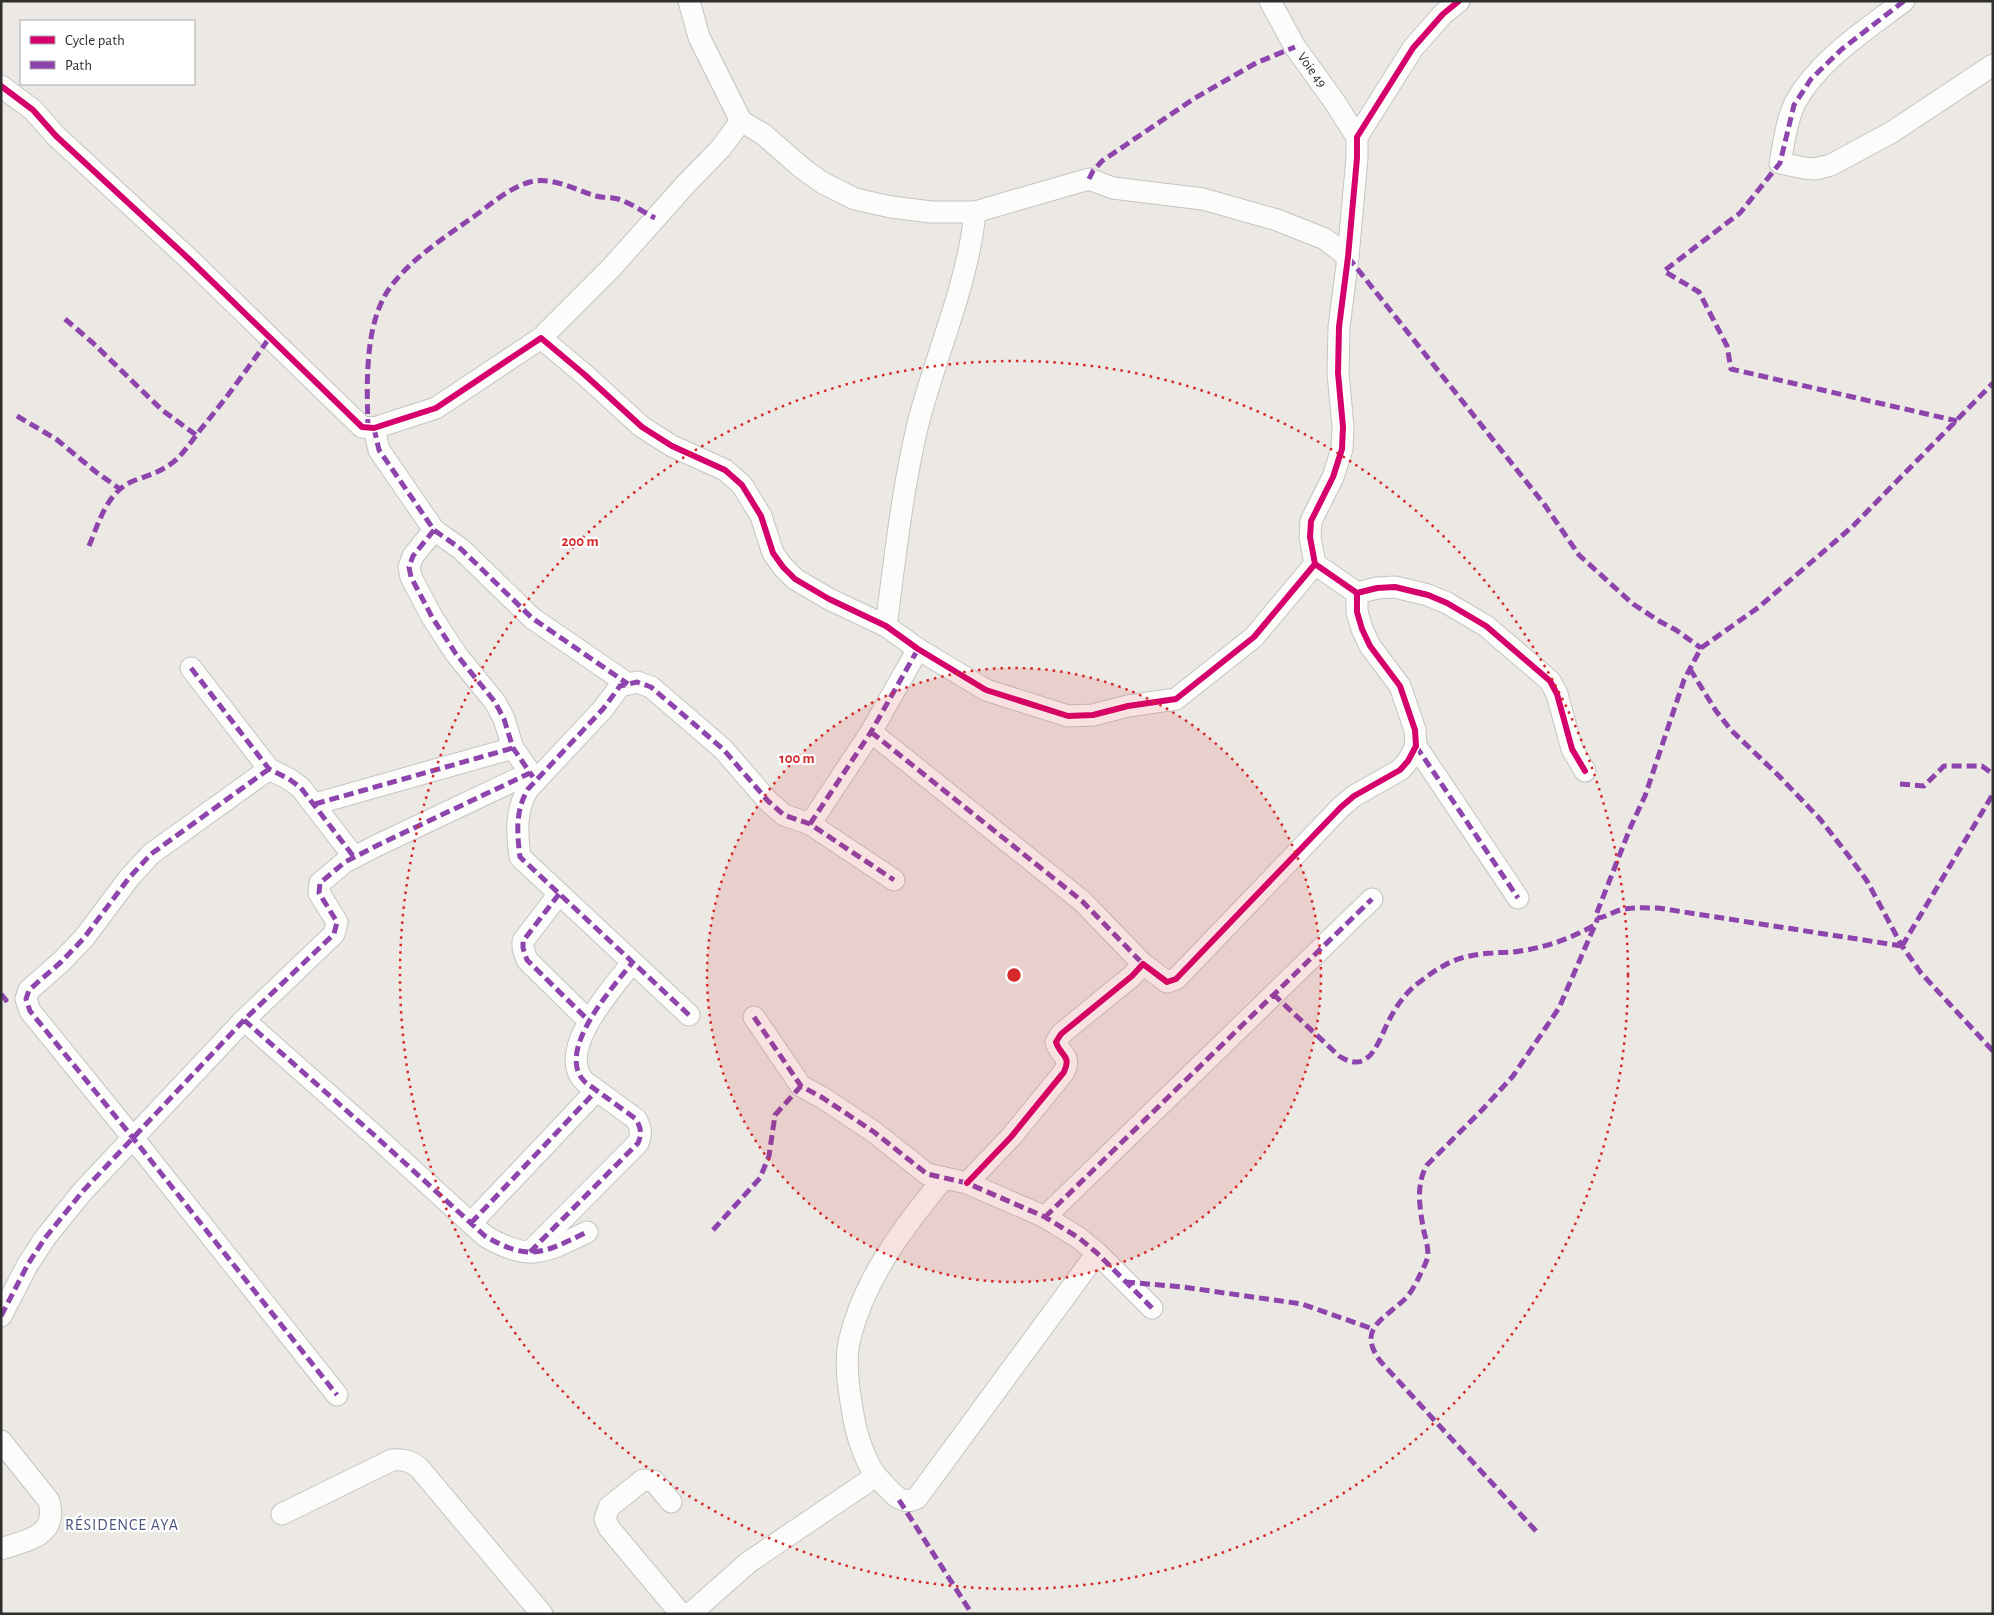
<svg xmlns="http://www.w3.org/2000/svg" width="1994" height="1615" viewBox="0 0 1994 1615" font-family="'Alegreya Sans',sans-serif">
  <rect width="100%" height="100%" fill="#ece8e4"/>
  <g fill="none" stroke-linecap="round" stroke-linejoin="round">
    <defs>
      <g id="minor">
        <path d="M 689,1 L 699,37 L 741,121 L 763,134 L 802,168 L 823,183 L 855,199 L 891,207 L 931,212 L 975,212 L 1089,179 L 1113,188 L 1203,199 L 1277,220 L 1325,239 L 1348,257"/>
        <path id="s1" d="M 1270,1 L 1295,47 L 1334,101 L 1357,137"/>
        <path d="M 1459,1 L 1443,14 L 1413,48 L 1357,137 L 1357,158 L 1348,257 L 1339,327 L 1338,373 L 1343,427 L 1342,449 L 1333,477 L 1311,521 L 1310,537 L 1315,564 L 1357,593 L 1377,588 L 1395,587 L 1428,595 L 1447,603 L 1486,626 L 1550,681 L 1557,694 L 1572,749 L 1585,771"/>
        <path d="M 1904,1 C 1866,30 1818,60 1795,103 C 1786,121 1784,144 1780,163 L 1804,168 L 1815,169 L 1831,165 L 1892,132 L 1993,65"/>
        <path d="M 1,86 L 33,110 L 56,136 L 190,260 L 362,427 L 374,428 L 436,408 L 541,338 L 585,375 L 642,427 L 672,446 L 725,470 L 742,485 L 761,516 L 773,553 L 783,567 L 795,579 L 829,599 L 886,626 L 918,649 L 986,690 L 1068,716 L 1093,715 L 1128,706 L 1176,699 L 1254,637 L 1315,564"/>
        <path d="M 541,338 L 612,267 L 686,184 L 721,148 L 741,121"/>
        <path d="M 374,428 L 379,450 L 434,530 L 461,549 L 532,618 L 628,684"/>
        <path d="M 434,530 L 413,556 L 409,567 L 411,577 L 432,617 L 456,654 L 495,702 L 504,719 L 513,748 L 536,781"/>
        <path d="M 886,626 C 895,559 902,490 918,424 C 936,353 968,285 975,212"/>
        <path d="M 191,668 L 269,769 L 289,779 L 301,788 L 354,857"/>
        <path d="M 871,732 L 1082,901 L 1143,964"/>
        <path d="M 1416,746 L 1518,898"/>
        <path d="M 269,769 L 151,854 L 129,878 L 84,938 L 61,962 L 29,990 L 26,999 L 30,1011 L 133,1138 L 337,1395"/>
        <path d="M 315,804 L 513,748"/>
        <path d="M 810,824 L 871,732 L 918,649"/>
        <path d="M 559,894 L 523,941 L 523,948 L 527,960 L 588,1020"/>
        <path d="M 689,1015 L 520,857 C 517,833 515,811 528,789 L 603,709 L 620,686 L 637,682 L 651,687 L 723,749 L 768,801 L 784,815 L 810,824 L 894,880"/>
        <path d="M 754,1017 L 801,1086 L 823,1098 L 874,1132 L 927,1174 L 967,1183 L 1045,1217 L 1079,1238 L 1097,1253 L 1152,1308"/>
        <path d="M 244,1020 L 373,1134 L 485,1236 C 529,1262 544,1253 587,1232"/>
        <path d="M 944,1178 C 905,1225 865,1277 850,1338 C 844,1362 849,1391 853,1414 C 856,1434 866,1466 880,1480 C 891,1491 900,1507 917,1498 L 1097,1253"/>
        <path d="M 967,1183 L 1011,1137 L 1064,1072 C 1072,1055 1060,1056 1056,1042 L 1061,1034 L 1132,976 L 1143,964 L 1167,982 L 1176,979 L 1341,807 L 1354,796 L 1400,770 L 1408,761 L 1416,746 L 1415,730 L 1400,686 L 1370,646 L 1362,629 L 1357,612 L 1357,593"/>
        <path d="M 1045,1217 L 1372,899"/>
        <path d="M 471,1223 L 596,1091"/>
        <path d="M 530,1252 L 638,1143 C 642,1134 641,1128 636,1119 L 585,1082 C 554,1052 613,987 632,963"/>
        <path d="M 1,1316 L 28,1264 L 45,1238 L 83,1191 L 244,1020 L 334,934 L 337,922 L 319,893 L 320,883 L 345,862 L 378,845 L 530,773"/>
        <path d="M 1,1441 L 49,1501 C 58,1537 27,1540 1,1549"/>
        <path d="M 671,1502 L 654,1481 L 643,1480 L 609,1507 L 605,1519 L 609,1528 L 681,1614"/>
        <path d="M 282,1514 L 392,1460 C 404,1459 412,1461 420,1469 L 542,1614"/>
        <path d="M 690,1614 L 749,1562 L 876,1476"/>
      </g>
    </defs>
    <use href="#minor" stroke="#c5c4c5" stroke-width="23"/>
    <use href="#minor" stroke="#fcfcfb" stroke-width="21"/>
    <path stroke="#8e44ad" stroke-width="5" stroke-dasharray="10 5" stroke-linecap="butt" d="M 1904,1 L 1842,49 L 1811,79 L 1794,105 L 1780,163 L 1740,213 L 1664,271 L 1699,292 L 1727,346 L 1731,369 L 1957,421
      M 1089,179 L 1093,171 L 1102,161 L 1195,98 L 1256,63 L 1295,47
      M 1348,257 L 1544,504 L 1579,555 L 1633,604 L 1659,621 L 1676,630 L 1701,648
      M 65,319 L 93,343 L 162,410 L 196,435
      M 17,416 L 56,439 L 96,472 L 120,489
      M 374,428 L 379,450 L 434,530 L 461,549 L 532,618 L 628,684
      M 368,429 C 367,387 364,329 387,292 C 406,263 438,242 466,222 C 486,209 507,188 530,182 C 552,176 575,190 596,196 C 603,198 611,197 618,199 C 631,203 643,212 655,218
      M 434,530 L 413,556 L 409,567 L 411,577 L 432,617 L 456,654 L 495,702 L 504,719 L 513,748 L 533,777
      M 89,546 C 99,522 107,492 133,481 C 149,475 164,471 177,459 C 186,450 193,439 201,429 C 225,400 248,368 270,337
      M 191,668 L 269,769 L 289,779 L 301,788 L 354,857
      M 1690,669 L 1716,711 L 1731,730 L 1780,777 L 1820,819 L 1851,859 L 1867,881 L 1902,946 L 1921,973 L 1993,1051
      M 871,732 L 1082,901 L 1143,964
      M 1416,746 L 1518,898
      M 269,769 L 151,854 L 129,878 L 84,938 L 61,962 L 29,990 L 26,999 L 30,1011 L 133,1138 L 337,1395
      M 1900,784 L 1924,786 L 1944,766 L 1982,766 L 1993,774
      M 315,804 L 513,748
      M 810,824 L 871,732 L 918,649
      M 559,894 L 523,941 L 523,948 L 527,960 L 588,1020
      M 1902,946 L 1658,908 C 1645,908 1632,907 1620,910 C 1612,912 1605,918 1597,918 L 1596,915 L 1631,826 L 1645,796 L 1684,680 L 1701,648 L 1759,607 L 1852,527 L 1993,383
      M 1902,946 L 1993,794
      M 1,994 L 6,1000 L 1,1001
      M 1273,994 L 1339,1056 C 1373,1078 1379,1035 1393,1013 C 1399,1002 1408,991 1417,984 C 1444,963 1459,955 1493,953 C 1502,952 1511,953 1520,951 C 1548,947 1571,938 1595,925
      M 689,1015 L 520,857 C 517,833 515,811 528,789 L 603,709 L 620,686 L 637,682 L 651,687 L 723,749 L 768,801 L 784,815 L 810,824 L 894,880
      M 754,1017 L 801,1086 L 823,1098 L 874,1132 L 927,1174 L 967,1183 L 1045,1217 L 1079,1238 L 1097,1253 L 1152,1308
      M 244,1020 L 373,1134 L 485,1236 C 529,1262 544,1253 587,1232
      M 1045,1217 L 1372,899
      M 471,1223 L 596,1091
      M 713,1230 L 760,1178 L 769,1156 L 775,1115 L 801,1086
      M 530,1252 L 638,1143 C 642,1134 641,1128 636,1119 L 585,1082 C 554,1052 613,987 632,963
      M 1125,1282 L 1183,1287 L 1302,1304 L 1373,1329
      M 1,1316 L 28,1264 L 45,1238 L 83,1191 L 244,1020 L 334,934 L 337,922 L 319,893 L 320,883 L 345,862 L 378,845 L 530,773
      M 899,1500 L 972,1614
      M 1536,1531 L 1381,1362 C 1356,1329 1383,1320 1405,1299 C 1412,1292 1417,1281 1421,1273 C 1424,1267 1427,1261 1428,1255 C 1428,1247 1426,1239 1424,1232 C 1420,1210 1415,1185 1427,1165 L 1482,1110 L 1513,1076 L 1559,1008 L 1598,918"/>
    <defs>
      <path id="cycleway" d="M 1459,1 L 1443,14 L 1413,48 L 1357,137 L 1357,158 L 1348,257 L 1339,327 L 1338,373 L 1343,427 L 1342,449 L 1333,477 L 1311,521 L 1310,537 L 1315,564 L 1357,593 L 1377,588 L 1395,587 L 1428,595 L 1447,603 L 1486,626 L 1550,681 L 1557,694 L 1572,749 L 1585,771
        M 1,86 L 33,110 L 56,136 L 190,260 L 362,427 L 374,428 L 436,408 L 541,338 L 585,375 L 642,427 L 672,446 L 725,470 L 742,485 L 761,516 L 773,553 L 783,567 L 795,579 L 829,599 L 886,626 L 918,649 L 986,690 L 1068,716 L 1093,715 L 1128,706 L 1176,699 L 1254,637 L 1315,564
        M 967,1183 L 1011,1137 L 1064,1072 C 1072,1055 1060,1056 1056,1042 L 1061,1034 L 1132,976 L 1143,964 L 1167,982 L 1176,979 L 1341,807 L 1354,796 L 1400,770 L 1408,761 L 1416,746 L 1415,730 L 1400,686 L 1370,646 L 1362,629 L 1357,612 L 1357,593"/>
    </defs>
    <use href="#cycleway" stroke="#fff" stroke-width="9"/>
    <use href="#cycleway" stroke="#d6006c" stroke-width="6"/>
  </g>
  <circle cx="1014" cy="975" r="307" fill="#d62828" fill-opacity=".12"/>
  <g fill="none" stroke="#d62828" stroke-width="2.5" stroke-dasharray="2.5 5">
    <circle cx="1014" cy="975" r="307"/>
    <circle cx="1014" cy="975" r="614"/>
  </g>
  <g text-anchor="middle" dominant-baseline="central" stroke-width="4.5" stroke-linejoin="round" paint-order="stroke">
    <g font-size="14" fill="#2e2e2e" stroke="#fff">
      <text stroke="none"><textPath href="#s1" startOffset="81">Voie 49</textPath></text>
    </g>
    <g font-size="16" letter-spacing="1" fill="#4d5680" stroke="#fff">
      <text x="122" y="1525">RÉSIDENCE AYA</text>
    </g>
  </g>
  <circle cx="1014" cy="975" r="8" fill="#d62828" stroke="#fff" stroke-width="2.5"/>
  <g font-size="15" text-anchor="middle" font-weight="bold" fill="#d62828" stroke="#fff" stroke-width="4.5" stroke-linejoin="round" paint-order="stroke">
    <text x="580" y="546">200 m</text>
    <text x="797" y="763">100 m</text>
  </g>
  <rect width="1994" height="1615" fill="none" stroke="#2e2e2e" stroke-width="5"/>
  <rect x="20" y="20" width="175" height="65" fill="#ffffff" stroke="#ababab"/>
  <rect x="30" y="36" width="25" height="8" fill="#d6006c" stroke="#ababab"/>
  <text x="65" y="45" font-size="15" fill="#2e2e2e">Cycle path</text>
  <rect x="30" y="61" width="25" height="8" fill="#8e44ad" stroke="#ababab"/>
  <text x="65" y="70" font-size="15" fill="#2e2e2e">Path</text>
</svg>
